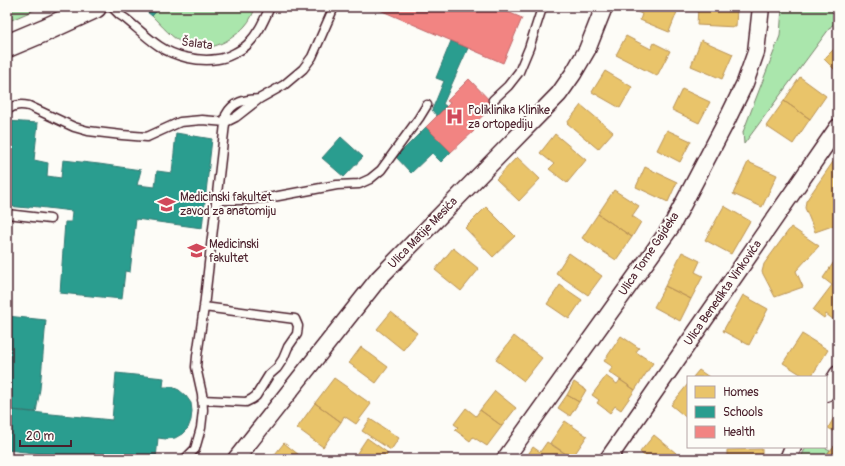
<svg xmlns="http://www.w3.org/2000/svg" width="845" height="466" viewBox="0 0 845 466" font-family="Pangolin,sans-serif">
  <rect width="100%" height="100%" fill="#fdfcf7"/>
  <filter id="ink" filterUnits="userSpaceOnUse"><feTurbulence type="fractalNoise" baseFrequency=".025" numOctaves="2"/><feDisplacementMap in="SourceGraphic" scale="8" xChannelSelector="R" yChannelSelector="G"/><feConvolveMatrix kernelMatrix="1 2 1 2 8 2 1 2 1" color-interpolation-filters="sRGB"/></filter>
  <g filter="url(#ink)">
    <path fill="#aae6ac" stroke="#7a826c" d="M 7,7 L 41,7 L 7,22 Z
      M 160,7 L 256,7 C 253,13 250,21 245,26 C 231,42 205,55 184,44 C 172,38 162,26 152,16 Z
      M 782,7 L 838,7 L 838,25 L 832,25 L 744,144 L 743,132 L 780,36 Z
      M 806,447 L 824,447 L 830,450 L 823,459 L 800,459 Z"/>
    <path fill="#e9c46a" stroke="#b99257" d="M 631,7 L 679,7 L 669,32 L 640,20 L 642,14 L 630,9 Z
      M 698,7 L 737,7 L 736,27 L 697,25 Z
      M 626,36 L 651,49 L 654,43 L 670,51 L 657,76 L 616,55 Z
      M 701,40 L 733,54 L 722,79 L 691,66 Z
      M 838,45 L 838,73 L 824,59 Z
      M 605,71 L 632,87 L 620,108 L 592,92 Z
      M 800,77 L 826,96 L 810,119 L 784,101 Z
      M 682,89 L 710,102 L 699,123 L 672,110 Z
      M 784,101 L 810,119 L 793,144 L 766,126 Z
      M 581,105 L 613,132 L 598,149 L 567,123 Z
      M 667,130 L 691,141 L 680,162 L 657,150 Z
      M 555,134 L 586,160 L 567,183 L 549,169 L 554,164 L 540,153 Z
      M 517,157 L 540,179 L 519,201 L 496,179 Z
      M 835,159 L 838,162 L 838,224 L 815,232 L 808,215 L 805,208 L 806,201 Z
      M 748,162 L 777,175 L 762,207 L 733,194 Z
      M 645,167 L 677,182 L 668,202 L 636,187 Z
      M 614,190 L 639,206 L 632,216 L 641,222 L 632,237 L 598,214 Z
      M 724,206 L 750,221 L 731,254 L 705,240 Z
      M 486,207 L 515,236 L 493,257 L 465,228 Z
      M 598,214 L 632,237 L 616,260 L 582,238 Z
      M 791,227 L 819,246 L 796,271 L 803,287 L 775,297 L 762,272 L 764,264 Z
      M 453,248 L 479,269 L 461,291 L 435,270 Z
      M 682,252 L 700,261 L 695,272 L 703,276 L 691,299 L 665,286 Z
      M 569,253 L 602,276 L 588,295 L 556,273 Z
      M 838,256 L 838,323 L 826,314 L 824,318 L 813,310 L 832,285 L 823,278 Z
      M 560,285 L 582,300 L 569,319 L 547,304 Z
      M 665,286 L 691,299 L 680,321 L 654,307 Z
      M 743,295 L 768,309 L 749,345 L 723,331 Z
      M 391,312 L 417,333 L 403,350 L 377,329 Z
      M 802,334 L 828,350 L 811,377 L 805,377 L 783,363 Z
      M 514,336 L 542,358 L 524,381 L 496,360 Z
      M 621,336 L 639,348 L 636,352 L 653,363 L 635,390 L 609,372 L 613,367 L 604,361 Z
      M 361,347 L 388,367 L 376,383 L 349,363 Z
      M 699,370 L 709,377 L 693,377 Z
      M 606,376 L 617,384 L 620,380 L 635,390 L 621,410 L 615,406 L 610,413 L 597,403 L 599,400 L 592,395 Z
      M 334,378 L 371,404 L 356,424 L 344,416 L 341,422 L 315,403 Z
      M 574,382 L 586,390 L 579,402 L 567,395 Z
      M 688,384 L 688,419 L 671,405 Z
      M 495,391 L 516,408 L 502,426 L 480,410 Z
      M 567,395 L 579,402 L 570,416 L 558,408 Z
      M 315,403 L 341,422 L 323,447 L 297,428 Z
      M 466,408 L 476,416 L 480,410 L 502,426 L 487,446 L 473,437 L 470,441 L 455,430 L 458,427 L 454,424 Z
      M 838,411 L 838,433 L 828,428 Z
      M 370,419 L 399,438 L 391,450 L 362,431 Z
      M 565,421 L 587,436 L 572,458 L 550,443 Z
      M 654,435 L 676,453 L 672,459 L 648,459 L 640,452 Z
      M 367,438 L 388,453 L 384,459 L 353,459 Z
      M 547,442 L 572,458 L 572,459 L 525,459 L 533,447 L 540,452 Z
      M 284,443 L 304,459 L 271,459 Z
      M 834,446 L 838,449 L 838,459 L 823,459 Z
      M 762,449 L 762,459 L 727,459 L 727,450 Z"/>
    <path fill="#2a9d8f" stroke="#347771" d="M 141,7 L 160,7 L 152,16 Z
      M 451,41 L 468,48 L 443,104 L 446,106 L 437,116 L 432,110 L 444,81 L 436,78 Z
      M 7,121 L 38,123 L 34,160 L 48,163 L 47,176 L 61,178 L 63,160 L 99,164 L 141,170 L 137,185 L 155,187 L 157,171 L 172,173 L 176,133 L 212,139 L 202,228 L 136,219 L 130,272 L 125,271 L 122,299 L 60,293 L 65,222 L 71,222 L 72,211 L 30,206 L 29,208 L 7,206 Z
      M 426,127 L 451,152 L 441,162 L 432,153 L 411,173 L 396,157 Z
      M 341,137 L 363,157 L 344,177 L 322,158 Z
      M 7,316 L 46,320 L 40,389 L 36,412 L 11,410 L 7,446 Z
      M 116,373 L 164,378 L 163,387 L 172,387 L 179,390 L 186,396 L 191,403 L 192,411 L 191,420 L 188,428 L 182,434 L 175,438 L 166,439 L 158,438 L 156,459 L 92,459 L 7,450 L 11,410 L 112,420 Z"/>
    <path fill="#f28482" stroke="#c06668" d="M 373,7 L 496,7 L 522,18 L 503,63 Z
      M 469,79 L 494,105 L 471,127 L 474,131 L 451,152 L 426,127 L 450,103 L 447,101 Z"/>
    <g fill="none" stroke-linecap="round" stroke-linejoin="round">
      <defs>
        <path id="lane" d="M 112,7 L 120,15 L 126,19 C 137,28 147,38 159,46 C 175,57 199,62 218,59 C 227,58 242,50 248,44 C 259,33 264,20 270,7
          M 493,100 L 508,86 L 519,72 L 529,48 L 542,8
          M 7,110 C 15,105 19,104 29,106 L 74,127 L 88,131 L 122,135 L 147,137 L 180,122 L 202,120 L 226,122 L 236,117 L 259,99 L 284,85 L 303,69 L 312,57 L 334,7
          M 216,200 L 245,200 L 273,197 L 337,185 L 359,184 L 370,179 L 381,170 L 419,118 L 427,105
          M 7,214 L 50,219
          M 202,400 L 246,402 L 252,399 L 256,396 L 269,375 L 277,368 L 283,359 L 288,347 L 297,334 L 298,326 L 295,319 L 204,307
          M 185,459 L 195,449 L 201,428 L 203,410 L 202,394 L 196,367 L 197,356 L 204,307 L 226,115 C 233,101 245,100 259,99"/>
        <path id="street" d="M 826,393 L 838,374
          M 236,459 L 379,278 L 559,94 L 573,74 L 587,50 L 604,7
          M 505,459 L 671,227 L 725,124 L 745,83 L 756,52 L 761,7
          M 608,459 L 838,127
          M 788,459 L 793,447"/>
        <path id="secondary" d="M 7,46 L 45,30 L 95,7"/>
      </defs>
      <use href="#lane" stroke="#4a1f2b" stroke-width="11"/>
      <use href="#street" stroke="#4a1f2b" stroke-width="19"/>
      <use href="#secondary" stroke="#4a1f2b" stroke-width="25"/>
      <use href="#lane" stroke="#fdfcf7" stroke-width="8"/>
      <use href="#street" stroke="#fdfcf7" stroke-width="16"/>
      <use href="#secondary" stroke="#fdfcf7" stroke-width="22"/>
    </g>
  </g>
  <defs>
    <symbol id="hospital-bare" viewBox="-9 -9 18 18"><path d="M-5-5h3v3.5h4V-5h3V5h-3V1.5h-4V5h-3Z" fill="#d1495b" stroke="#fdfcf7" stroke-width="2.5" paint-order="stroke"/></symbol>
    <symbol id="university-bare" viewBox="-9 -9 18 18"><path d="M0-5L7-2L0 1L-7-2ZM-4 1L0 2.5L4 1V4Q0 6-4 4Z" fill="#d1495b" stroke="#fdfcf7" stroke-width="2.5" paint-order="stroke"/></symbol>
  </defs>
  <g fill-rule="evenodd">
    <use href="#hospital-bare" x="442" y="104" width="25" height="25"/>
    <use href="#university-bare" x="154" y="192" width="25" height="25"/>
    <use href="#university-bare" x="184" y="238" width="25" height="25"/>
  </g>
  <g text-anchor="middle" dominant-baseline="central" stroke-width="4" stroke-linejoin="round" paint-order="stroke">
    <g font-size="12" fill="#4a1f2b" stroke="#fdfcf7">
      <text transform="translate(197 44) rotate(7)">Šalata</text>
      <text transform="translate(423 233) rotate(-46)">Ulica Matije Mesića</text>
      <text transform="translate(649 254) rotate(-56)">Ulica Tome Gajdeka</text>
      <text transform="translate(723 293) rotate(-55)">Ulica Benedikta Vinkovića</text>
    </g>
    <g font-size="12" fill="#4a1f2b" stroke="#fdfcf7" text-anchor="start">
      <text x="468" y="110">Poliklinika Klinike<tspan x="468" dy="14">za ortopediju</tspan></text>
      <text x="180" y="197">Medicinski fakultet.<tspan x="180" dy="14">zavod za anatomiju</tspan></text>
      <text x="209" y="244">Medicinski<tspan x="209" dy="14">fakultet</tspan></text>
    </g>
  </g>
  <rect width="845" height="466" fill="none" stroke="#fdfcf7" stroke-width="24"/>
  <rect x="12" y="12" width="821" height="442" fill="none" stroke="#4a1f2b" stroke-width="1.5" filter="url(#ink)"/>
  <rect x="687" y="376" width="140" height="72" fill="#fdfcf7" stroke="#b5a4a5"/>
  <rect x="695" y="386" width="20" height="12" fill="#e9c46a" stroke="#b5a4a5"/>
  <text x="723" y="396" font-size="12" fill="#4a1f2b">Homes</text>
  <rect x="695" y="406" width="20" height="12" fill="#2a9d8f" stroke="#b5a4a5"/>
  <text x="723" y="416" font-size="12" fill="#4a1f2b">Schools</text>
  <rect x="695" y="426" width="20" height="12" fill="#f28482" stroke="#b5a4a5"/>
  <text x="723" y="436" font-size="12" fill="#4a1f2b">Health</text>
  <path d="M20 440v6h51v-6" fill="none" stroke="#4a1f2b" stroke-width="2"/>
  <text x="26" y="440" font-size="12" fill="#4a1f2b" stroke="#fdfcf7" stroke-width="3" paint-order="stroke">20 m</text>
</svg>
